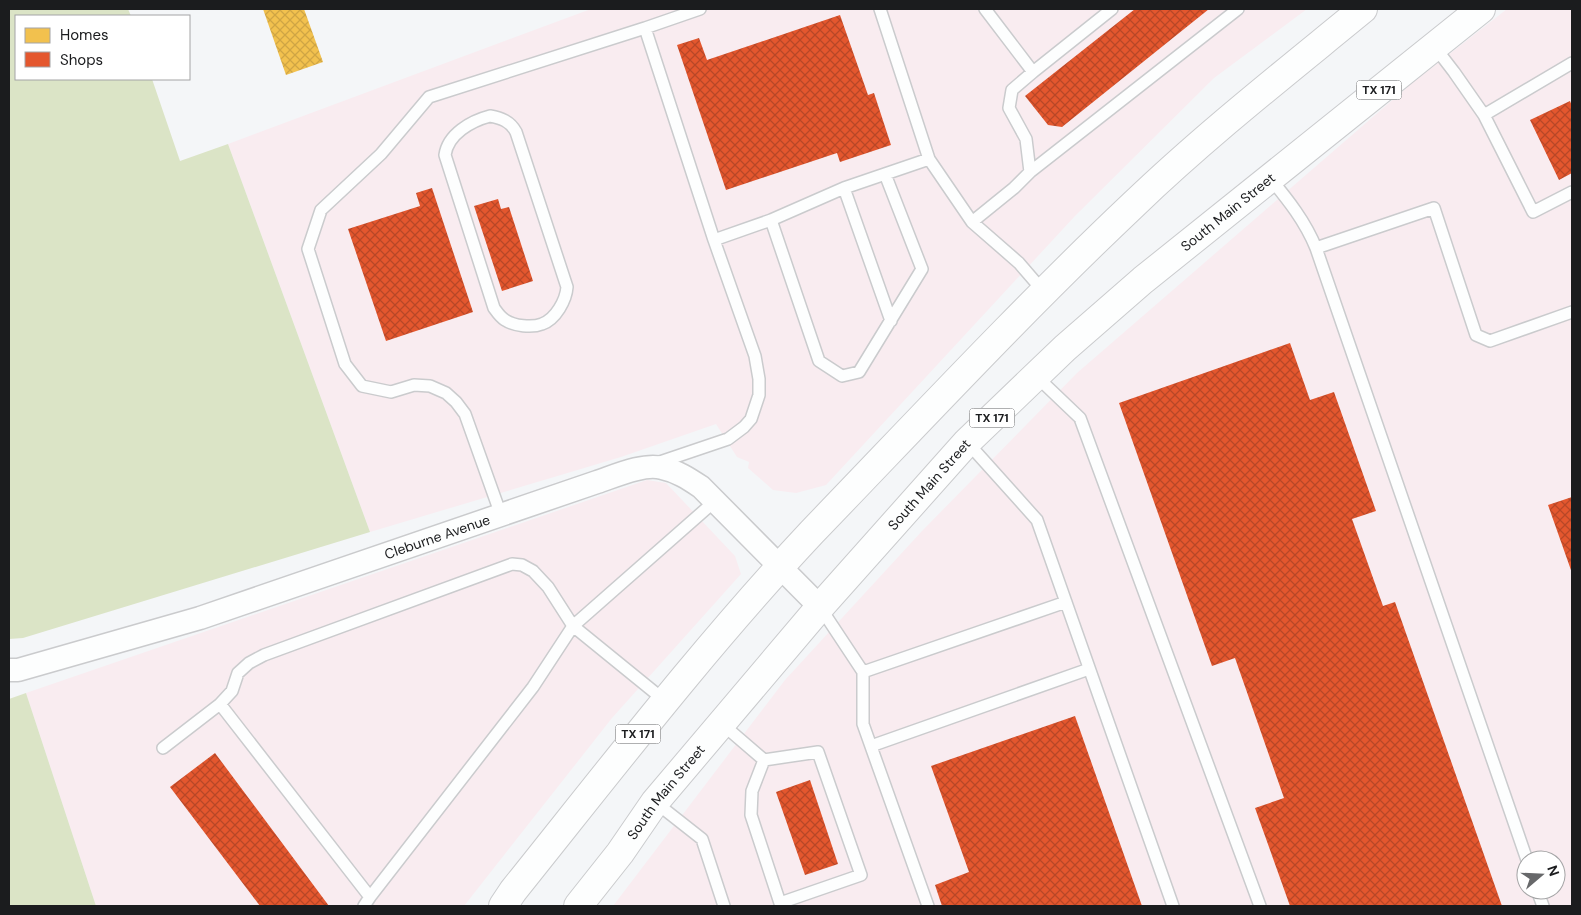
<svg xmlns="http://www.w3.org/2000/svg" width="1581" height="915" viewBox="0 0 1581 915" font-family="'DM Sans',sans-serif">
  <defs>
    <pattern id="homes-cross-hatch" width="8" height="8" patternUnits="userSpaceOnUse" patternTransform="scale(1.25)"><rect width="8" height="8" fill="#f2c14e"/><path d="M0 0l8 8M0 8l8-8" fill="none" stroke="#cfa544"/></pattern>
    <pattern id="shops-cross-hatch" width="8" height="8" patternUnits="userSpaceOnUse" patternTransform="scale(1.25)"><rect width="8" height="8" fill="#e4572e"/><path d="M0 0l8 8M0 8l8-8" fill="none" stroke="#b84727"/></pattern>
  </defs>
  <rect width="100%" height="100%" fill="#f4f6f8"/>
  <path fill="#f9ecf0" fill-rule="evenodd" d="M 591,9 L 1307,9 L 1214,78 L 1075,216 L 826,485 L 796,493 L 773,490 L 748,468 L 749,462 L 737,457 L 716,424 L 621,457 L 370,532 L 228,144 Z
    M 1507,9 L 1572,9 L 1572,906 L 613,906 L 785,680 L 922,531 L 1077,373 L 1411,84 ZM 1526,860 L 1556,860 L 1556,890 L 1526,890 Z
    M 647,480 L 666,483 L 735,556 L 741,574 L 612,718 L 464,906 L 96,906 L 26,693 Z"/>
  <path fill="#dbe4c6" d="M 9,9 L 128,9 L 131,16 L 16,16 L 16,79 L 152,79 L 180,161 L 228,144 L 370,532 L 23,638 L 9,639 Z
    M 26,693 L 96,906 L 9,906 L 9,699 Z"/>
  <path fill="url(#homes-cross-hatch)" d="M 263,9 L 304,9 L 323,62 L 286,75 Z"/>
  <path fill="url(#shops-cross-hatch)" d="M 1135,9 L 1209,9 L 1062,127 L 1048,125 L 1025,96 Z
    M 840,15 L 868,95 L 874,93 L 891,145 L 840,162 L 837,153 L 726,190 L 677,45 L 699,38 L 707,60 Z
    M 1570,101 L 1572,106 L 1572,173 L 1559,180 L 1530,120 Z
    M 432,188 L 473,312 L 386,341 L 348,229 L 420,206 L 416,193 Z
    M 498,199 L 501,209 L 509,207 L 533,281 L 502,291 L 474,206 Z
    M 1290,343 L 1310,400 L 1334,392 L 1376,511 L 1352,519 L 1383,606 L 1395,602 L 1502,906 L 1290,906 L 1255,808 L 1284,798 L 1235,658 L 1212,666 L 1119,403 Z
    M 1572,497 L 1572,573 L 1548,505 Z
    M 1075,716 L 1142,906 L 942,906 L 935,885 L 969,872 L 931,766 Z
    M 215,753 L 329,906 L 260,906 L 170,787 Z
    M 810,780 L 838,864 L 805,875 L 776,792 Z"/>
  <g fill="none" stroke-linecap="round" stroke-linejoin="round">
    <defs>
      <path id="service" d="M 880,9 L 929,159 L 972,222 L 1019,263 L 1044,292
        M 985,9 L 1033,72
        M 645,28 L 714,240 L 755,356 L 759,379 L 759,395 L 751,419 L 744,427 L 728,439 L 657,463
        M 1434,46 L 1454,72 L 1484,115
        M 1572,63 L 1484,115 L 1533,212 L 1572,192
        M 490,116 C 501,118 510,121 516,132 L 567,287 C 566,300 556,319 542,324 C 532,328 514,326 505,320 C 500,317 497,312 494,308 L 445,155 C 448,134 471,121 490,116 Z
        M 1030,172 L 1238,9
        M 1270,178 C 1288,200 1305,221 1316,248 L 1527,860
        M 844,188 L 891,321
        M 771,220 L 819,361 L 842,376 L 859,372 L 922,269 L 885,174
        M 972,222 L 1014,188 L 1030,172 L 1026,139 L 1009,108 L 1012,90 L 1033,72 L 1112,9
        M 714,240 L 771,220 L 844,188 L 929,159
        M 1316,248 L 1434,208 L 1476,335 L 1490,341 L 1572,312
        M 1036,376 L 1080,418 L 1260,906
        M 967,442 L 1037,520 L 1173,906
        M 501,515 L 465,414 L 456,402 L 446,393 L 430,386 L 414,385 L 391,392 L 362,386 L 345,364 L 308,249 L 321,210 L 381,154 L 429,97 L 645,28 L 700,9
        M 820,607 L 863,672 L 1066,602
        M 863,672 L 863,724 L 928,906
        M 220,704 L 370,897 L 364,906
        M 721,723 L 764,760 L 752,791 L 751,815 L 780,903 L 861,875 L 818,752 L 764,760
        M 871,746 L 1089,669
        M 163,748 L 220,704 L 232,691 L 238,673 L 249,663 L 264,655 L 512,564 L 522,565 L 533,571 L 548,587 L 573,626 L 664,700
        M 655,802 L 702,839 L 724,906
        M 1537,890 L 1543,906
        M 370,897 L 533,687 L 573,626 L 715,501"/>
      <g id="minor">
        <path id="s1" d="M 9,670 L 18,670 L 200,618 L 597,482 C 615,476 644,463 662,468 C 677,471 689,479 701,487 L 820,607"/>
      </g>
      <g id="primary">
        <path d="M 503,906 L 513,891 C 610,770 705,646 812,532 C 918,422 1022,310 1133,205 C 1206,135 1285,73 1363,9"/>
        <path id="s2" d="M 578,906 L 620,853 L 655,802 L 820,607 L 967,442 L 1065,348 L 1143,280 L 1481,9"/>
      </g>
    </defs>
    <use href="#service" stroke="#cacbcd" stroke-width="14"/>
    <use href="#minor" stroke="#cacbcd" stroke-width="25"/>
    <use href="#primary" stroke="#cacbcd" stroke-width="30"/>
    <use href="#service" stroke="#fdfefe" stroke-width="11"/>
    <use href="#minor" stroke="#fdfefe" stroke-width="22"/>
    <use href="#primary" stroke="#fdfefe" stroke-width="28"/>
  </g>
  <g text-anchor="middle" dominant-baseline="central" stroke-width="5" stroke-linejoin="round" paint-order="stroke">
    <g fill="#fff" stroke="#5f6062" stroke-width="1">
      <rect x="1356.5" y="80.5" width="45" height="19" rx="4"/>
      <rect x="969.5" y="408.5" width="45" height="19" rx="4"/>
      <rect x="615.5" y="724.5" width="45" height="19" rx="4"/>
    </g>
    <g font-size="12" font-weight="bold" fill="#1b1c1e">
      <text x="1379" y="90">TX 171</text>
      <text x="992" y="418">TX 171</text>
      <text x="638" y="734">TX 171</text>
    </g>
    <g font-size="14" fill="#1b1c1e" stroke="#fff">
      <text stroke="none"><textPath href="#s2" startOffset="954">South Main Street</textPath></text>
      <text stroke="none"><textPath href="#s2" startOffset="549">South Main Street</textPath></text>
      <text stroke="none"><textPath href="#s1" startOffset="449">Cleburne Avenue</textPath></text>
      <text stroke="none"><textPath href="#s2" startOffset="144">South Main Street</textPath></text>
    </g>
  </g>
  <rect width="1581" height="915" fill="none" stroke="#1b1c1e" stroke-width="20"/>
  <rect x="15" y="15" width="175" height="65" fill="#ffffff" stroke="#a4a4a5"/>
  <rect x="25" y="28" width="25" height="15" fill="#f2c14e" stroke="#a4a4a5"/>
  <text x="60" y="40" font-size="15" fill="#1b1c1e">Homes</text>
  <rect x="25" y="52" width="25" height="15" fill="#e4572e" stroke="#a4a4a5"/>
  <text x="60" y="65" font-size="15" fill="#1b1c1e">Shops</text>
  <g transform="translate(1541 875) rotate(71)"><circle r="24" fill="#ffffff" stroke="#a4a4a5"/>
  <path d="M0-4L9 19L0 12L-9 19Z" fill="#67686a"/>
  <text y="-8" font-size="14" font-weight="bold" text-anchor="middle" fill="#1b1c1e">N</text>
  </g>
</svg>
